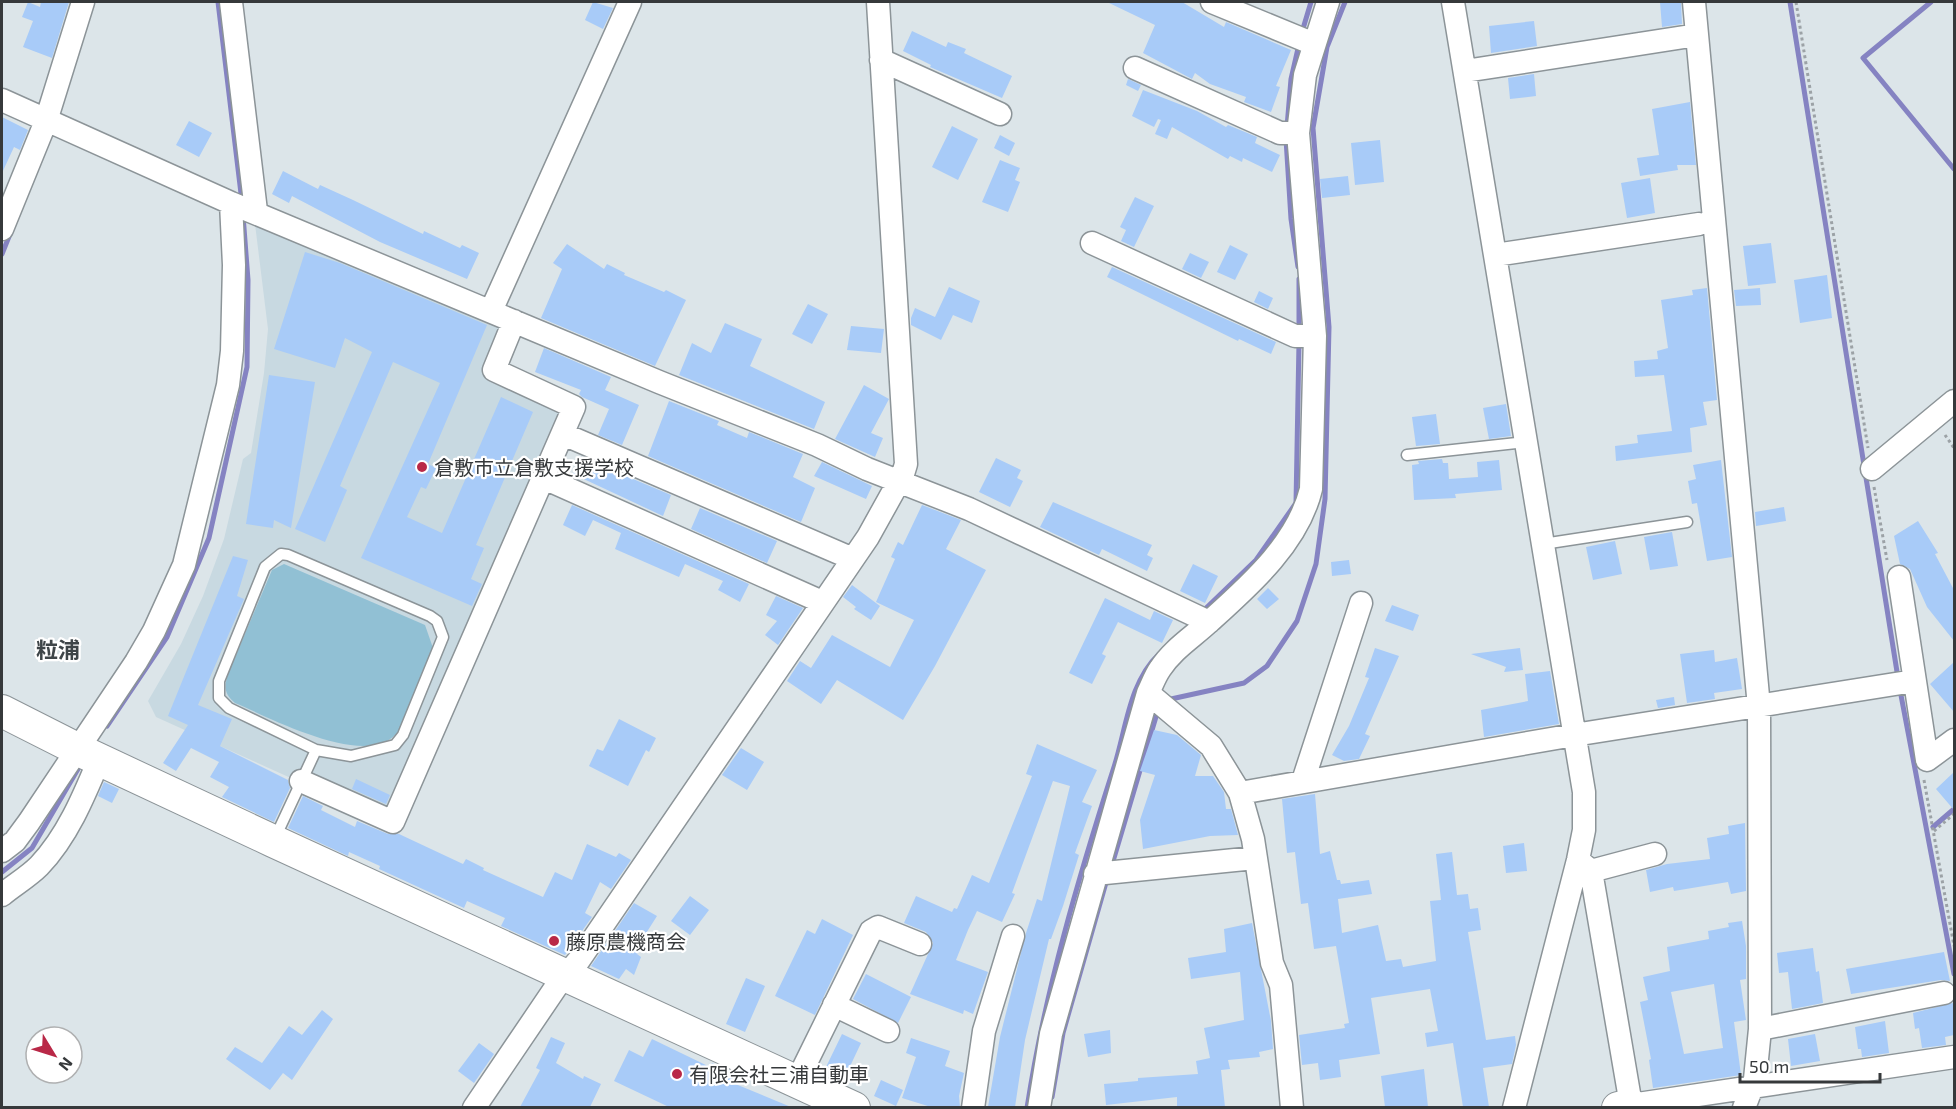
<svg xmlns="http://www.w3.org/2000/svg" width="1956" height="1109" viewBox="0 0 1956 1109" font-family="'Exo 2','Noto Sans JP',sans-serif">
  <rect width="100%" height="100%" fill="#dce5e9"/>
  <path fill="#c8d9e1" d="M 255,224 L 506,324 L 486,373 L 567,409 L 386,815 L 297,771 L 293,779 L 156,717 L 148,701 L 181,644 L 203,596 L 224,539 L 243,459 L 251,453 L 264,373 L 268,329 Z"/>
  <path fill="#91c0d4" d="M 284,564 L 425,625 L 433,648 C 422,674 414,706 399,730 C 372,773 269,717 235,703 C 224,693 224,688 228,674 L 272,570 Z"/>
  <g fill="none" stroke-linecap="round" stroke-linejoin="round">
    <path stroke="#8583c2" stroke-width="5" d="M 218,2 L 242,202
      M 1790,2 L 1898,678
      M 1931,2 L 1863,58 L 1954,169
      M 1302,32 L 1311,2
      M 1287,127 L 1291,79 L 1299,44
      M 1286,139 L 1291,219 L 1298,267
      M 2,254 L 10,234
      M 1299,330 L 1299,279
      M 1202,612 L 1256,560 L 1296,503 L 1299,342
      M 1900,690 L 1954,974
      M 1167,702 L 1171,699 L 1244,683 L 1267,666 L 1297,621 L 1316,564 L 1325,499 L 1329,327 L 1313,128 L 1327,47 L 1345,2
      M 107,726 L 167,637 L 209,538 L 247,367 L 248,280 L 243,215
      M 1933,827 L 1954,809
      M 1111,868 L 1158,710
      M 2,872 L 32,848 L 78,769
      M 1052,1097 L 1063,1033 L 1107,879
      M 1027,1108 C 1045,991 1078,879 1114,767 C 1126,730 1129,682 1159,654"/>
  </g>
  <path fill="#a8cbf8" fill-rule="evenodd" d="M 28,2 L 40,7 L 41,2 L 69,2 L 52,58 L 23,47 L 33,21 L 22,17 Z
    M 593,2 L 613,8 L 603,29 L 585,20 Z
    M 1107,2 L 1182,2 L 1224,27 L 1226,22 L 1291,50 L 1276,86 L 1280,87 L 1271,112 L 1244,102 L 1246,97 L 1210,84 L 1195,73 L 1192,79 L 1143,53 L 1155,25 Z
    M 1660,2 L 1681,2 L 1682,24 L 1662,27 Z
    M 1534,21 L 1537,46 L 1491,53 L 1489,26 Z
    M 912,31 L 946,47 L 948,42 L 966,49 L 964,53 L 1012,76 L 1002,98 L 930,67 L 931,65 L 903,51 Z
    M 1534,74 L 1536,96 L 1510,99 L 1508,78 Z
    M 1128,79 L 1141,85 L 1138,91 L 1126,85 Z
    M 1143,90 L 1197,111 L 1226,127 L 1228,125 L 1257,137 L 1255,143 L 1280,155 L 1272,172 L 1243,158 L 1242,162 L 1230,156 L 1228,159 L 1172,127 L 1167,139 L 1155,134 L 1161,120 L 1158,119 L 1154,127 L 1132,116 Z
    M 1690,102 L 1696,165 L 1677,165 L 1678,170 L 1640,176 L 1637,158 L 1659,155 L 1652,109 Z
    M 2,117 L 28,130 L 20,150 L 14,147 L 2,173 Z
    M 189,121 L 212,133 L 199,157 L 176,145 Z
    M 952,126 L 978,139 L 958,180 L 932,167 Z
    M 1000,135 L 1015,143 L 1009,156 L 994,148 Z
    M 1380,140 L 1384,182 L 1355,185 L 1351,143 Z
    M 1000,160 L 1020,168 L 1015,180 L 1020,182 L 1008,212 L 982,202 Z
    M 283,171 L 318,189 L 320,185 L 353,200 L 423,234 L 424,231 L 460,248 L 462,245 L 479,253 L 467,279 L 380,242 L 292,196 L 289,203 L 272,194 Z
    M 1348,176 L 1350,195 L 1322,198 L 1320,179 Z
    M 1650,178 L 1655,213 L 1627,218 L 1621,183 Z
    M 1135,197 L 1154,206 L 1134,247 L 1121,241 L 1126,230 L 1120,227 Z
    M 1771,243 L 1776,283 L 1748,286 L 1743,246 Z
    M 567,244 L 604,269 L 607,264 L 625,273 L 624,275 L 664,292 L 666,290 L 686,300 L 655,366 L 541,318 L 562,269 L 553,263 Z
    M 1230,245 L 1248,254 L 1235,280 L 1217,272 Z
    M 305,252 L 340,263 L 487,325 L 428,464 L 436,468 L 426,489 L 421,487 L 407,517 L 442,533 L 501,397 L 533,412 L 476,545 L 484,548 L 471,579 L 482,584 L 472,606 L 361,558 L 440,383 L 393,362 L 340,486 L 347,490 L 325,542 L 295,529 L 372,352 L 345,338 L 335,368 L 274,349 Z
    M 1190,253 L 1209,262 L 1201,278 L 1182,269 Z
    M 1112,267 L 1276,342 L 1271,354 L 1239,339 L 1238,341 L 1107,277 Z
    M 1827,275 L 1832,318 L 1800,323 L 1794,280 Z
    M 949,287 L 980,301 L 972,323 L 953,315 L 941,340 L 911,325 L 911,318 L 915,308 L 935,317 Z
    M 1707,288 L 1717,400 L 1703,402 L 1707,425 L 1690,428 L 1692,452 L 1616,461 L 1615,446 L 1638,443 L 1637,435 L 1672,431 L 1664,375 L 1635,377 L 1634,361 L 1658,359 L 1657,351 L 1668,348 L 1661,300 L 1693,295 L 1692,290 Z
    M 1760,288 L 1761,305 L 1736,306 L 1734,290 Z
    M 1259,291 L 1273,298 L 1268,309 L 1254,302 Z
    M 808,304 L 828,314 L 812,344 L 792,334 Z
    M 725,323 L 762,339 L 750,366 L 825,402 L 814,429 L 679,375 L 692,343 L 711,353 Z
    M 851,326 L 884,329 L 881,353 L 847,350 Z
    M 544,348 L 611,377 L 605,390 L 639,405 L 622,445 L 598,435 L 609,409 L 582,397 L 579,394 L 581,390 L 535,372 Z
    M 269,375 L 315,382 L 291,528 L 274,520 L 273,528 L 246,524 Z
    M 864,385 L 889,399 L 871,433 L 883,438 L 875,457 L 835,439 Z
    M 669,401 L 719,421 L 717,425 L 747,438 L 749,432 L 803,454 L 793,477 L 815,488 L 801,522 L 648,456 Z
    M 1506,404 L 1511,436 L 1489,439 L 1483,408 Z
    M 1436,414 L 1440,444 L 1416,446 L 1412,417 Z
    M 581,457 L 671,495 L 663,516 L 573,474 Z
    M 996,458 L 1021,470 L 1017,478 L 1023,481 L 1010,507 L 979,492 Z
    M 1442,459 L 1443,463 L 1448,463 L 1449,479 L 1478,477 L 1477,462 L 1499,460 L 1502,490 L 1455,494 L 1456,498 L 1414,500 L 1412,465 L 1419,464 L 1418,461 Z
    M 1721,460 L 1732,557 L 1707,561 L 1697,503 L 1692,504 L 1688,481 L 1696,479 L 1693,465 Z
    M 822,462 L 872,486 L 866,499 L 814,476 Z
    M 1053,502 L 1152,545 L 1147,555 L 1153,558 L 1147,571 L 1102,549 L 1099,555 L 1040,527 Z
    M 572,505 L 749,584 L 740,602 L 718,590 L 723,581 L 685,564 L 679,577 L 615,549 L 621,533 L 593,520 L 585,536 L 563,525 Z
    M 922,505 L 961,520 L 946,549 L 986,570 L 935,666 L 903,720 L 837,680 L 821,704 L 787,681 L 800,661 L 811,668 L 832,635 L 890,667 L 914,620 L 876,602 L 895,559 L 891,557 L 898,542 L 903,545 Z
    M 1784,507 L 1786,521 L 1756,526 L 1755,512 Z
    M 700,508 L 777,541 L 767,563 L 691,529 Z
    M 1918,521 L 1938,553 L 1935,554 L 1954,590 L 1954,641 L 1927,607 L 1910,569 L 1900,564 L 1894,536 Z
    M 1672,532 L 1678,566 L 1650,570 L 1644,537 Z
    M 1615,541 L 1622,574 L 1593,580 L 1586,547 Z
    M 233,556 L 248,560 L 237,596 L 244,599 L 198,705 L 232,719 L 220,746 L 288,780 L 290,788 L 274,822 L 222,797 L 229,787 L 210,777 L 219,762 L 191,748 L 176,771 L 163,763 L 188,725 L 168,716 Z
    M 1349,560 L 1351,574 L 1332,576 L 1331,562 Z
    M 1193,564 L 1218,576 L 1205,603 L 1180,591 Z
    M 852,585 L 880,606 L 871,620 L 854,609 L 856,607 L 843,597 Z
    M 1268,588 L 1279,599 L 1267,609 L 1257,599 Z
    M 776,596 L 803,608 L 778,645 L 765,635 L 777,621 L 766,615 Z
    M 1105,598 L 1150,620 L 1154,611 L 1173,620 L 1162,643 L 1118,622 L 1102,654 L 1106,656 L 1092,684 L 1069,673 Z
    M 1392,605 L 1419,615 L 1413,631 L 1385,621 Z
    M 1375,648 L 1399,656 L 1365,734 L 1370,736 L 1359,759 L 1344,761 L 1332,755 L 1349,726 L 1369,678 L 1365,677 Z
    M 1520,648 L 1523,670 L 1504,672 L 1506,667 L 1471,654 Z
    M 1714,650 L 1715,662 L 1737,658 L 1742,689 L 1714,693 L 1715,699 L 1687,703 L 1680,654 Z
    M 1954,662 L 1954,712 L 1930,684 Z
    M 1550,671 L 1559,724 L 1484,737 L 1481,710 L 1528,701 L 1525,674 Z
    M 1674,697 L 1675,705 L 1658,708 L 1656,700 Z
    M 619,719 L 656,738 L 649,752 L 646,750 L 628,786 L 589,766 L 597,749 L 603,751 Z
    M 1154,730 L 1177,735 L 1201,755 L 1195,776 L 1213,776 L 1224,792 L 1226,809 L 1231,809 L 1238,835 L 1210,836 L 1143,849 L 1140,820 L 1155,775 L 1140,771 Z
    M 1037,744 L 1097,770 L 1082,802 L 1092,806 L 1075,853 L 1079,855 L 1063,906 L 1051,939 L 1049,939 L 1025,1040 L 1015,1107 L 988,1107 L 1000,1037 L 1026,933 L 1037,899 L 1042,901 L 1070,786 L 1053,781 L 1012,893 L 1015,894 L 1002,922 L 977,911 L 968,930 L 956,960 L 988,972 L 973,1014 L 964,1010 L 963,1014 L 910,994 L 933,943 L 926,932 L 904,923 L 916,896 L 952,912 L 954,908 L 957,909 L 972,875 L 989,883 L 1032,776 L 1026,774 Z
    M 741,748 L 764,762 L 747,790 L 722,775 Z
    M 1954,772 L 1954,810 L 1936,789 Z
    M 356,779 L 390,795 L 386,804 L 352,789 Z
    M 104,782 L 119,789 L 112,803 L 98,796 Z
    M 1315,794 L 1320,854 L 1330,851 L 1337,880 L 1340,880 L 1341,884 L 1369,880 L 1372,894 L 1338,899 L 1342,933 L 1378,925 L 1386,961 L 1401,959 L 1403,967 L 1436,961 L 1430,901 L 1441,900 L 1436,854 L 1452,852 L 1457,895 L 1468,894 L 1470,909 L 1478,908 L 1481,930 L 1468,932 L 1486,1040 L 1515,1036 L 1516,1045 L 1512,1064 L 1483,1068 L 1489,1107 L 1463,1107 L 1453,1043 L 1427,1047 L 1425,1033 L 1438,1031 L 1430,989 L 1371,998 L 1380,1054 L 1339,1060 L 1341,1077 L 1320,1080 L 1318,1063 L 1302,1065 L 1299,1035 L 1345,1028 L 1344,1024 L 1349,1023 L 1336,946 L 1314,949 L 1308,903 L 1301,904 L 1295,852 L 1287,853 L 1282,799 Z
    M 303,796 L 323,806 L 321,810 L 355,827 L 357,821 L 388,834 L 399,834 L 463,864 L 466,859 L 484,868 L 483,870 L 543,897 L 555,872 L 572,880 L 587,844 L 616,857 L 619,853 L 631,860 L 611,889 L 600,882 L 585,913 L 592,917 L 565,955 L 501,926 L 505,918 L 467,901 L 464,908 L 379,869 L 380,866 L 349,852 L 348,856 L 288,828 Z
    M 1745,823 L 1746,891 L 1731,894 L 1728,882 L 1674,891 L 1673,887 L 1650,892 L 1646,870 L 1667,864 L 1710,859 L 1707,838 L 1729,834 L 1728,826 Z
    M 1524,843 L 1527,871 L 1506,873 L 1503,846 Z
    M 690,896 L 709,910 L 690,935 L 671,921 Z
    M 634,903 L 657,916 L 638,946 L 641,948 L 637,954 L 641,957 L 634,975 L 626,969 L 619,979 L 591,966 Z
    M 822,919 L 853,935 L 815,1015 L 775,996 L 807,930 L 815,934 Z
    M 1742,921 L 1746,946 L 1746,979 L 1740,980 L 1746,1020 L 1734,1022 L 1741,1075 L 1653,1088 L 1649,1060 L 1651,1059 L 1640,1002 L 1648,1000 L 1643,977 L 1670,971 L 1667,947 L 1709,939 L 1708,931 L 1729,927 L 1728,923 ZM 1714,984 L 1723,1048 L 1684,1054 L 1671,992 Z
    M 1252,923 L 1271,1021 L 1273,1049 L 1259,1052 L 1260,1057 L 1228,1060 L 1230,1069 L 1221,1070 L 1225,1107 L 1177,1107 L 1177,1097 L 1106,1105 L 1104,1084 L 1138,1081 L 1138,1078 L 1198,1074 L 1196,1061 L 1210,1058 L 1204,1028 L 1244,1020 L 1240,972 L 1191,979 L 1188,958 L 1226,952 L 1224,929 Z
    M 1813,948 L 1816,972 L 1819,971 L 1823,1003 L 1792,1009 L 1788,972 L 1779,973 L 1777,953 Z
    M 1944,952 L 1950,981 L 1941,980 L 1851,994 L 1846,969 Z
    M 866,974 L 911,997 L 898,1023 L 853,999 Z
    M 746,978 L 765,986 L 745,1032 L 726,1024 Z
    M 1953,1003 L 1954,1035 L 1945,1037 L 1946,1045 L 1922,1048 L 1919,1028 L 1915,1029 L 1913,1013 Z
    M 322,1010 L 333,1019 L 292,1080 L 283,1073 L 270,1090 L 226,1059 L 235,1047 L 262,1063 L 289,1026 L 302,1035 Z
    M 1885,1021 L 1889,1053 L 1862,1057 L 1861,1049 L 1858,1049 L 1855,1027 Z
    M 1110,1030 L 1111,1053 L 1088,1057 L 1084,1034 Z
    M 842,1034 L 861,1043 L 845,1077 L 826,1067 Z
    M 1815,1034 L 1820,1061 L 1791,1066 L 1788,1039 Z
    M 551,1037 L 565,1043 L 556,1063 L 583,1079 L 584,1076 L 601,1084 L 590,1107 L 520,1107 L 540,1070 L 536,1068 Z
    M 911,1038 L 950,1051 L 945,1066 L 964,1073 L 959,1096 L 960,1107 L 931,1107 L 902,1098 L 916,1057 L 906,1053 Z
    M 652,1039 L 710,1067 L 712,1063 L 737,1074 L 733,1083 L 791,1107 L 669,1107 L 614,1081 L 629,1050 L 643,1057 Z
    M 479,1043 L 494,1054 L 474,1083 L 458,1071 Z
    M 1424,1069 L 1428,1107 L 1385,1107 L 1381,1076 Z
    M 881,1080 L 903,1090 L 896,1106 L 874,1096 Z"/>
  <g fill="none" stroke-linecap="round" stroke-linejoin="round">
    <defs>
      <path id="lane" d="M 1407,455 L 1526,442
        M 1543,544 L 1687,522
        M 275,838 L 316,750 L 351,756 L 395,745 L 403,735 L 443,637 L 437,621 L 430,616 L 288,555 L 281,554 L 265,567 L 219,681 L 219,698 L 229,708 L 316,750"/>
      <path id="street" d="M 231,2 L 256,211
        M 1212,2 L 1314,44
        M 1453,2 L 1584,792 L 1584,830 L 1578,860 L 1514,1108
        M 1694,2 L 1759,707 L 1760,1029 L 1755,1079 L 1744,1108
        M 881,60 L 1000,114
        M 1135,68 L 1280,133 L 1298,133
        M 1465,71 L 1697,35
        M 2,100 L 231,203 L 659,382 L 817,445 L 867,469 L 969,509 L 1209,622
        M 2,229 L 46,121 L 83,2
        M 1092,243 L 1295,336 L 1315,336
        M 1495,255 L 1699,224
        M 491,311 L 630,2
        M 563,434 L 853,559
        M 1872,469 L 1954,401
        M 544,478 L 822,602
        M 1899,577 L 1927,760 L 1954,740
        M 1148,693 L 1211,746 L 1240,793 L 1253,839 L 1272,963 L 1281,985 L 1292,1108
        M 301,781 L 393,822 L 574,407 L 494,370 L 514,321
        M 1303,781 L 1361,603
        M 1240,793 L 1574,735 L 1914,681
        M 2,851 L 15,841 L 29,822 L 136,662 L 154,631 L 184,565 L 228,385 L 232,351 L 234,265 L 231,203
        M 1578,860 L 1591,871 L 1631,1105 L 1954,1057
        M 1591,871 L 1655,854
        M 1095,874 L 1255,858
        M 2,895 C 14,885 28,877 39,866 C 67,837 84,796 99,760
        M 834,1005 L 888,1031
        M 1760,1029 L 1944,993
        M 797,1081 L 871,931 L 878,927 L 920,944
        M 474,1108 L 556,987 L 579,960 L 868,537 L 903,474 L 906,464 L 878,2
        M 973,1108 L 984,1031 L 1013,936
        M 1039,1108 L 1051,1034 L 1148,693 C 1152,685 1155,676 1160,669 C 1173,649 1193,637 1210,621 C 1250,585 1298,543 1311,489 L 1315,336 L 1298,133 L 1305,75 L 1328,2"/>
      <path id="secondary" d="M 2,711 L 83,752 L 273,841 L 854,1108
        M 1618,1108 L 1631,1105"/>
    </defs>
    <use href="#lane" stroke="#8c9498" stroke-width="13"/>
    <use href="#street" stroke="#8c9498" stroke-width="25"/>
    <use href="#secondary" stroke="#8c9498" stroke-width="34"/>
    <path stroke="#9ca2a6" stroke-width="3" stroke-dasharray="3 3" stroke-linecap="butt" d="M 1796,2 L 1868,448
      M 1945,435 L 1954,448
      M 1874,487 L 1887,560
      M 1924,780 L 1954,946
      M 1934,831 L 1954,814"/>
    <use href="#lane" stroke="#fff" stroke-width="10"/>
    <use href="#street" stroke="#fff" stroke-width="22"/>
    <use href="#secondary" stroke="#fff" stroke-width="32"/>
  </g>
  <g fill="#b92847" stroke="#fff" stroke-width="2">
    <circle cx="422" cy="467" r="6"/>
    <circle cx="554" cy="941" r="6"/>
    <circle cx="677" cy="1074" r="6"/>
  </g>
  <g text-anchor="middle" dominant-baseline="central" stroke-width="4.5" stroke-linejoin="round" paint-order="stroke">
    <g font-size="20" fill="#36393b" stroke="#fff" text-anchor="start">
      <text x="434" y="467">倉敷市立倉敷支援学校</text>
      <text x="566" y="941">藤原農機商会</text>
      <text x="689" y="1074">有限会社三浦自動車</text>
    </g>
    <g font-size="22" font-weight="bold" fill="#3e4548" stroke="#fff">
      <text x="58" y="649">粒浦</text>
    </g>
  </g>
  <rect width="1956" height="1109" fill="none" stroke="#36393b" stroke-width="6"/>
  <g transform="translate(54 1055) rotate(128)"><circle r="28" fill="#ffffff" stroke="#afb0b1" stroke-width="1.5"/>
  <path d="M0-4.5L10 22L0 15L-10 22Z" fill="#b92847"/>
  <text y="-9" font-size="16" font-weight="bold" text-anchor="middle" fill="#36393b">N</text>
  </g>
  <path d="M1740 1073v9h140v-9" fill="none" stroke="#36393b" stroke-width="3"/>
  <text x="1749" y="1073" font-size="18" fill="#36393b" stroke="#ffffff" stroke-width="4.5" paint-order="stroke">50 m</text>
</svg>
